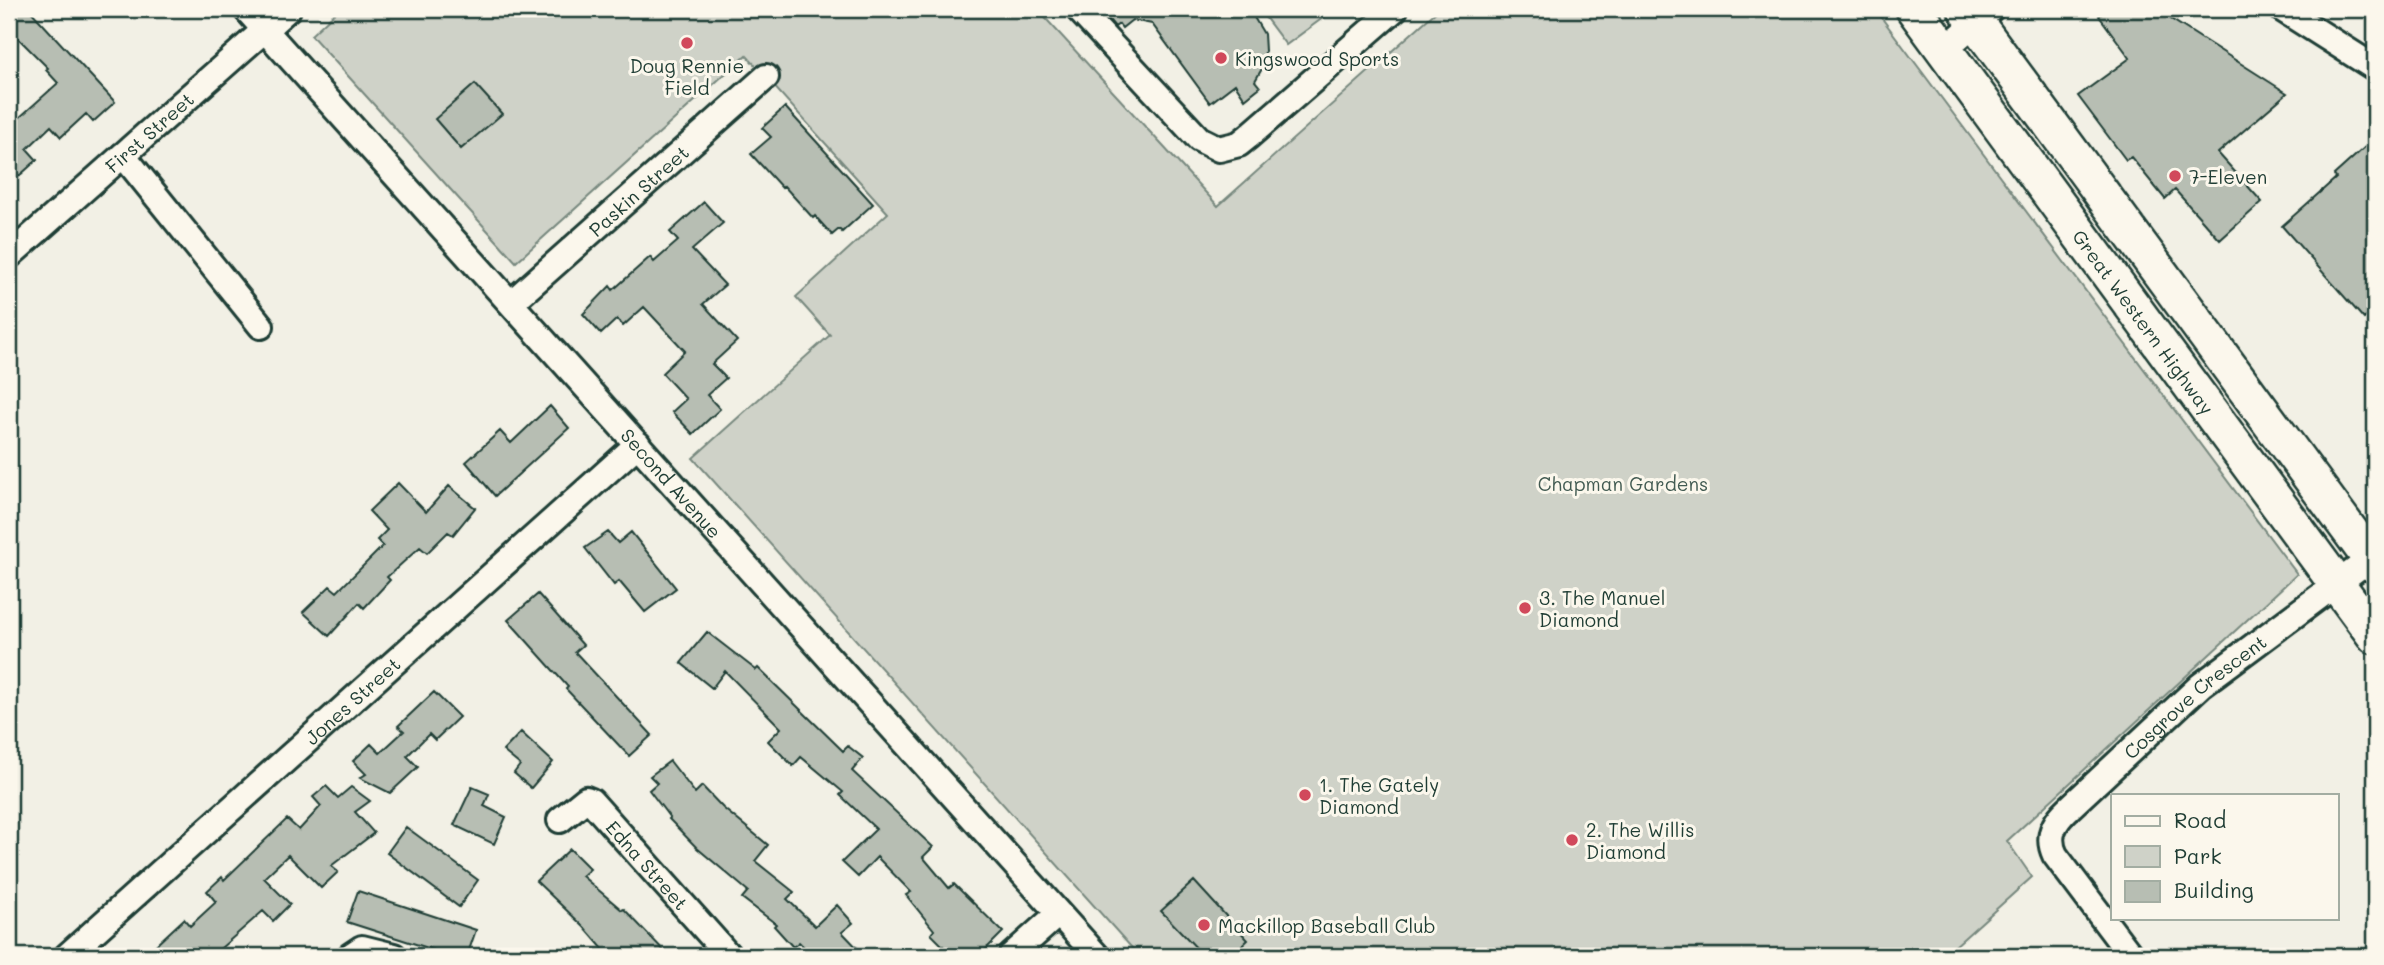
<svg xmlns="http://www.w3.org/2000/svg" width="2384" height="965" viewBox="0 0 2384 965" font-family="Mali,sans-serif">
  <rect width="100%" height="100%" fill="#f2f0e5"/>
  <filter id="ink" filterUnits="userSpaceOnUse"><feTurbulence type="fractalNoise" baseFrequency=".0143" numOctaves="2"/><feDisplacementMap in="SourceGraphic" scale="14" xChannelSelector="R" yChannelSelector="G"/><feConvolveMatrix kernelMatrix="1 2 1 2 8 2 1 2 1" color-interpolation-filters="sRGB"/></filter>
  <g filter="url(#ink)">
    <path fill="#cfd2c8" stroke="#77887e" stroke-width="2" d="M 339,9 L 1037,9 L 1218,206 L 1439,9 L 1875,9 L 2297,574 L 2007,841 L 2032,877 L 1944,956 L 1139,956 L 693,458 L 830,335 L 796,297 L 888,213 L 746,55 L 516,262 L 311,35 Z
      M 1259,9 L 1335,9 L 1286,45 Z"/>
    <path fill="#b7beb3" stroke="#1f3d34" stroke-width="2" d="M 14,9 L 29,9 L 115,102 L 93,122 L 86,114 L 61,137 L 51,126 L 27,149 L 37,160 L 19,176 L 9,165 L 9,127 L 58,83 L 46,70 L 48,68 L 9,29 L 9,14 Z
      M 1100,9 L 1249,9 L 1264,34 L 1265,51 L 1263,67 L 1255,81 L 1260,87 L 1245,99 L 1235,84 L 1210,103 L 1152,24 L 1132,20 L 1122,28 L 1119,24 L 1115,27 Z
      M 2107,9 L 2155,9 L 2287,93 L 2218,153 L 2262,202 L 2220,240 L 2175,190 L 2165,199 L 2131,157 L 2126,160 L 2078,96 L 2130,58 L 2099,16 Z
      M 475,84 L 502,114 L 461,149 L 435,119 Z
      M 785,107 L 873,204 L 842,232 L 839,229 L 832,235 L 815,216 L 813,218 L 784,186 L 782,188 L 751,154 L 771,137 L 762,128 Z
      M 2375,138 L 2375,309 L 2364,319 L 2282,226 L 2336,178 L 2334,175 Z
      M 704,202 L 723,223 L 692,250 L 725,285 L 703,304 L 737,341 L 712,364 L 726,378 L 707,395 L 720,409 L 693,434 L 672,412 L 686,399 L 662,373 L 685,351 L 644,307 L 623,326 L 617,319 L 601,334 L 583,314 L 610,286 L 613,290 L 650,257 L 654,262 L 678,241 L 670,232 Z
      M 550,406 L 569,428 L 495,496 L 466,462 L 500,431 L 511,443 Z
      M 398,483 L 426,512 L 449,486 L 475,508 L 453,535 L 448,532 L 427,553 L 420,547 L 387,577 L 390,580 L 364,608 L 359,603 L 329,636 L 303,612 L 330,586 L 337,592 L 383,546 L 377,540 L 387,530 L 369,511 Z
      M 608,532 L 618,543 L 631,532 L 676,588 L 645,612 L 619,581 L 614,585 L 585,548 Z
      M 538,594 L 583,645 L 575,652 L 652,735 L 629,756 L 566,689 L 568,687 L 508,620 Z
      M 707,632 L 756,670 L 758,668 L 843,751 L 848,746 L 863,758 L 852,771 L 933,847 L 923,857 L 949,888 L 954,884 L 1003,932 L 979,956 L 953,956 L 931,934 L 934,930 L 906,895 L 911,892 L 877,857 L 858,877 L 842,862 L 876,829 L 840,795 L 843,792 L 801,757 L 793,766 L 768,741 L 781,728 L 725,671 L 712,688 L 681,663 Z
      M 434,692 L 459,717 L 435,740 L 429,734 L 407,756 L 418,767 L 390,793 L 360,778 L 366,774 L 353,761 L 371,744 L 380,753 L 404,731 L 398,726 Z
      M 521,732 L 553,762 L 531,788 L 514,773 L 520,765 L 503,751 Z
      M 670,761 L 695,793 L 702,786 L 723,808 L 768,845 L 755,861 L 794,892 L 787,899 L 815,926 L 837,905 L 853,923 L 842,932 L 865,956 L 813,956 L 799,942 L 793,947 L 774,926 L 776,924 L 742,898 L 748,891 L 697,848 L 669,819 L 670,818 L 649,790 L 657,783 L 650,776 Z
      M 326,786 L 338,798 L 351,787 L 370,801 L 355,812 L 374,833 L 331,866 L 338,872 L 321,888 L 288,855 L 264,878 L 290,904 L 273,921 L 263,911 L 212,956 L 144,956 L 184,919 L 190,926 L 216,902 L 207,891 L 222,877 L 224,880 L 287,819 L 299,830 L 321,806 L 313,797 Z
      M 472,787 L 489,794 L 484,806 L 506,817 L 494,844 L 454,825 Z
      M 406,827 L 478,880 L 459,907 L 387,853 Z
      M 570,849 L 590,869 L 582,876 L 622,910 L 624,909 L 669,956 L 609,956 L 584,927 L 536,881 Z
      M 1194,881 L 1248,940 L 1231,956 L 1204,956 L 1161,911 Z
      M 358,891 L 476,930 L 467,956 L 453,956 L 347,922 Z"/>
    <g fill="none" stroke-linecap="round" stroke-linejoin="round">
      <defs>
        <g id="minor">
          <path id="s1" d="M 246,9 L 1097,956"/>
          <path d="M 1078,9 L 1199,139 L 1219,149 L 1239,144 L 1249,136 L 1395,9"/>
          <path d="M 2282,9 L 2375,68"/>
          <path d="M 1945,49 L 1991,9"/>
          <path d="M 123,155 L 261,326"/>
          <path id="s2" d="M 9,256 L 288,9"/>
          <path id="s3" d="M 511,303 L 766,77"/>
          <path id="s4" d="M 560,820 L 586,799 L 591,801 L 729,956"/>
          <path id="s5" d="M 67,956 L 638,444"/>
          <path d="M 350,956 L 362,948 L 394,956"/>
          <path d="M 1011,956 L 1058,914"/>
          <path id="s6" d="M 2131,956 L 2055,855 C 2046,836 2054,822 2068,809 L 2201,685 L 2370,559"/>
        </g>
        <g id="highway">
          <path id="s7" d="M 1914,9 L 2375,636"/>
          <path d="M 1966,9 L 2375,565"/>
        </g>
      </defs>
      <use href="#minor" stroke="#1f3d34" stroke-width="30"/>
      <use href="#highway" stroke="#1f3d34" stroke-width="40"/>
      <use href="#minor" stroke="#fbf7ec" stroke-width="24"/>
      <use href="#highway" stroke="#fbf7ec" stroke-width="35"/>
    </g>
  </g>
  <g fill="#d1495b" stroke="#fbf7ec" stroke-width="2.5">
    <circle cx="687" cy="43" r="7"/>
    <circle cx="1221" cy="58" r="7"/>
    <circle cx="2175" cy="176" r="7"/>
    <circle cx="1525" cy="608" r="7"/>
    <circle cx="1305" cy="795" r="7"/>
    <circle cx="1572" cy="840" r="7"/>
    <circle cx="1204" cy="925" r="7"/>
  </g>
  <g text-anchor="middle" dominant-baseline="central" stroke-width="6" stroke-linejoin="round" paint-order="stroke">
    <g font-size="19" fill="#1f3d34" stroke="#fbf7ec" text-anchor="start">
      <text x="1235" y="58">Kingswood Sports</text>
      <text x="687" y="65" text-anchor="middle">Doug Rennie<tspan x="687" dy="22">Field</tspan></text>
      <text x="2189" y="176">7-Eleven</text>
      <text x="1539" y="597">3. The Manuel<tspan x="1539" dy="22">Diamond</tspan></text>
      <text x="1319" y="784">1. The Gately<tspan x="1319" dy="22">Diamond</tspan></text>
      <text x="1586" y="829">2. The Willis<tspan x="1586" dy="22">Diamond</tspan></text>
      <text x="1218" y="925">Mackillop Baseball Club</text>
    </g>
    <g font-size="19" fill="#1f3d34" stroke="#fbf7ec">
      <text stroke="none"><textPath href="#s2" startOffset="187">First Street</textPath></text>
      <text stroke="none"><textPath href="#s3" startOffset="170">Paskin Street</textPath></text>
      <text stroke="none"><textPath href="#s7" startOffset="388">Great Western Highway</textPath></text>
      <text stroke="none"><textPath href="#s1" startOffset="637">Second Avenue</textPath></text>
      <text stroke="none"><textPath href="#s6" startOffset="348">Cosgrove Crescent</textPath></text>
      <text stroke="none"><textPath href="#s5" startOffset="383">Jones Street</textPath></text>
      <text stroke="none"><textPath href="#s4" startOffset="124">Edna Street</textPath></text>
    </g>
    <g font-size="19" fill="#425b52" stroke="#fbf7ec">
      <text x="1623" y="483">Chapman Gardens</text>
    </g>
  </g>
  <rect width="2384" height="965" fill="none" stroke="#fbf7ec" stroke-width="35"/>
  <rect x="18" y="18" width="2349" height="930" fill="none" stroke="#1f3d34" stroke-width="2.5" filter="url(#ink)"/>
  <rect x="2111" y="794" width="228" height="126" fill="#fbf7ec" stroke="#a3ada2" stroke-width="2"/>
  <rect x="2125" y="816" width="35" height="10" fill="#fbf7ec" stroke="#a3ada2" stroke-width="2"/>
  <text x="2174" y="828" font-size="21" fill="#1f3d34">Road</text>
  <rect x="2125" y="846" width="35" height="21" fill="#cfd2c8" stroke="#a3ada2" stroke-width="2"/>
  <text x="2174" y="864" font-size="21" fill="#1f3d34">Park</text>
  <rect x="2125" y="881" width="35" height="21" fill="#b7beb3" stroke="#a3ada2" stroke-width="2"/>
  <text x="2174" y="898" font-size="21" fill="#1f3d34">Building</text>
</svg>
